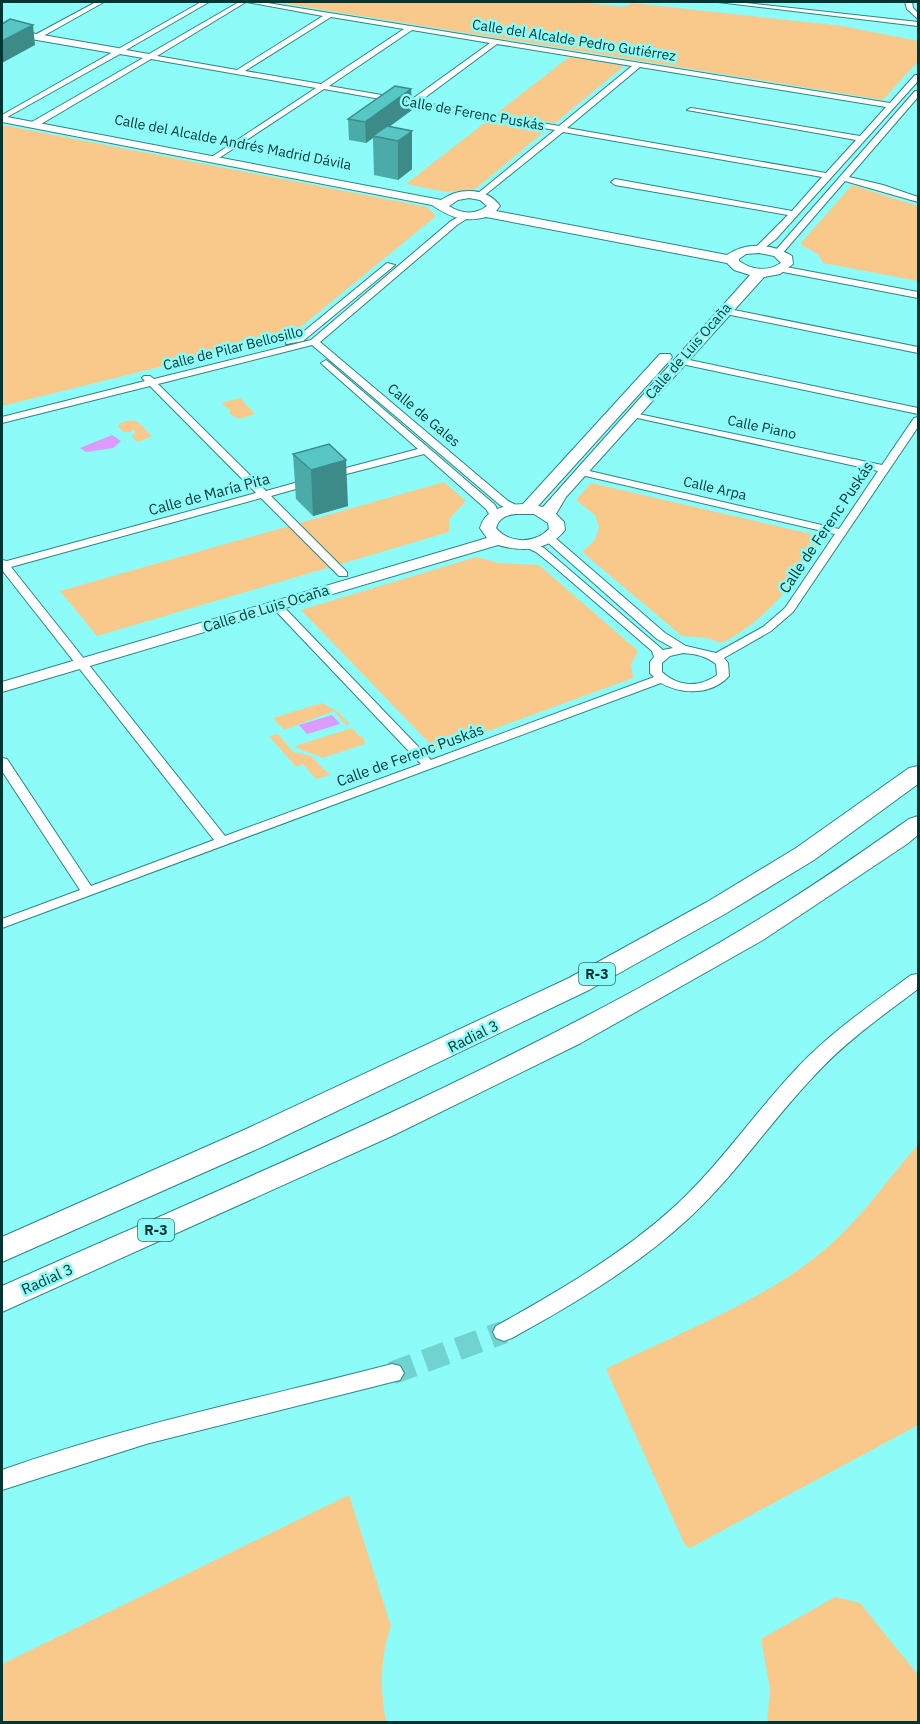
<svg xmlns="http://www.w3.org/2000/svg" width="920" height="1724" viewBox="0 0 920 1724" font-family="'IBM Plex Sans',sans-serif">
  <rect width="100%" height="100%" fill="#8dfbf7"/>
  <path fill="#f9c98b" d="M 275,2 L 578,2 L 624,7 L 632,3 L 842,26 L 918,41 L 918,61 L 883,100 Z
    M 569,57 L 624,66 L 555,123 L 497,113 Z
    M 487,121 L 545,131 L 475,189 L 446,192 L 406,184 Z
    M 2,125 L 427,207 L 436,216 L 292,334 L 2,406 Z
    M 852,185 L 918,206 L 918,281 L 823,263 L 818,254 L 800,244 Z
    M 240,398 L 255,414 L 239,419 L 230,414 L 230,410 L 221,403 Z
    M 131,420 L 138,422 L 152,436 L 138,442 L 131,436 L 136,433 L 133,429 L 131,432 L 124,432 L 118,427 L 120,423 Z
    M 444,482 L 466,501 L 449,519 L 449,532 L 97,636 L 60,591 Z
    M 591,483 L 824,537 C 791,584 775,614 722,643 L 707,638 L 682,636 L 582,552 L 595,540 L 599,527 L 595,515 L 576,500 Z
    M 476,557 L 499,563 L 539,565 L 638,651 L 631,664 L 633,678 L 436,750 L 301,610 Z
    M 322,703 L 338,712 L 350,724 L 346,725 L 334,711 L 286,729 L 283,729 L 273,718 Z
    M 352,728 L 360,737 L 363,736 L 365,744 L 322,758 C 313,752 301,752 295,746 Z
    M 278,734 L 293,752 L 311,756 L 330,775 L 316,779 L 303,764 L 296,767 L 269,736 Z
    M 918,1145 L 918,1425 L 690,1548 L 685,1545 L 606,1369 C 680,1332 768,1300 830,1245 C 864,1215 888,1178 918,1145 Z
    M 349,1495 L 391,1626 C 380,1657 380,1690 386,1722 L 2,1722 L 2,1664 Z
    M 835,1597 L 860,1603 L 918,1675 L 918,1722 L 767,1722 L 770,1689 L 761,1639 Z"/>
  <path fill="#db9cfd" d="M 112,435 L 121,441 L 113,448 L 86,452 L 80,448 Z
    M 332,715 L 340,724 L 307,734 L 299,725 Z"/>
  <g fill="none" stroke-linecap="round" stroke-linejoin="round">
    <path stroke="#71d3d0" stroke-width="23" stroke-dasharray="23 12" stroke-linecap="butt" d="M 392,1373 L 504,1332"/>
    <defs>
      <path id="minor" d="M 96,2 L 104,2 L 38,39 L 31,37 Z
        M 201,2 L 209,2 L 126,50 L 149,54 L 239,2 L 246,2 L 157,56 L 237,70 L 323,16 L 247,2 L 261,2 L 890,103 L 915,75 L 918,75 L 918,81 L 776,239 L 759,252 L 755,249 L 756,247 L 788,215 L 615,185 L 611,182 L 615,179 L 792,211 L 822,177 L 563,132 L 480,199 L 477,198 L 477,194 L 555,130 L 324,89 L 213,162 L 209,160 L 210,158 L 316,88 L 151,59 L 36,127 L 30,127 L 30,123 L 143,58 L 120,54 L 2,120 L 2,115 ZM 331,17 L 404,29 L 321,84 L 245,71 ZM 412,30 L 490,43 L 411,100 L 329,86 ZM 497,44 L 632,66 L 559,126 L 419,102 ZM 640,67 L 886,107 L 860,136 L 691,108 L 687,110 L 856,140 L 826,173 L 567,128 Z
        M 718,2 L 736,2 L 918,22 L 918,26 Z
        M 905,2 L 912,2 L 913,8 L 918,13 L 918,19 L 907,9 Z
        M 915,91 L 918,91 L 918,97 L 849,177 L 883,185 L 918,197 L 918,202 L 845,181 L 781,255 L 775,255 L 775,251 Z
        M 464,214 L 471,216 L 457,225 L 320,342 L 508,501 L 520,507 L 520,511 L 512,511 L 500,505 L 312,345 L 158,384 L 266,491 L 313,478 L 317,479 L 317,483 L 271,496 L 347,572 L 347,576 L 339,576 L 261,498 L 11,567 L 225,836 L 421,764 L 272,607 L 270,605 L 272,603 L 280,603 L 431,760 L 654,677 L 650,673 L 650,662 L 654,657 L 652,651 L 551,564 L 536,552 L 523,546 L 523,542 L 531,542 L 544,548 L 663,650 L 673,648 L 657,639 L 545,540 L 545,536 L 553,536 L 665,633 L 686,646 L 716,653 L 763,627 L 785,608 L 835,534 L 577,474 L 577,470 L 581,469 L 839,529 L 878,471 L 633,417 L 629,416 L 629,412 L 882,465 L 914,418 L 918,417 L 918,427 L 793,612 L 771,631 L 724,658 L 728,663 L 729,676 C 712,695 682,695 661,683 L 2,928 L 2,919 L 80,890 L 2,771 L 2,758 L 7,759 L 91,886 L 214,840 L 2,570 L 2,560 L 7,561 L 256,493 L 150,386 L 2,423 L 2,417 L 145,381 L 142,378 L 144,376 L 150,376 L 154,379 L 311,340 L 451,221 ZM 683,653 C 696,654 706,656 716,664 L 717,675 C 699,688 678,687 662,672 L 662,663 L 670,656 Z
        M 387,263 L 395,265 L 303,341 L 286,344 L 286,340 L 297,337 Z
        M 781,266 L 918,292 L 918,298 L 778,271 L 778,267 Z
        M 724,308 L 918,347 L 918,353 L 721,313 L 719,311 Z
        M 680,358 L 918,408 L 918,414 L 677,363 L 675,361 Z
        M 326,360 L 495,505 L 500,515 L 499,517 L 491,517 L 486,509 L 424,454 L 331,478 L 327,477 L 327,473 L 418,449 L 323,365 L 321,363 Z"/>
      <path id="tertiary" d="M 2,28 L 118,48 L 123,51 L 118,54 L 2,34 Z
        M 918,974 L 918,989 C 882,1016 845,1042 814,1076 C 770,1122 735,1176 688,1219 C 636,1267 574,1304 512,1338 L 504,1341 L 496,1338 L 493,1332 L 496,1326 C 559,1291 621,1255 674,1207 C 720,1165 755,1112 798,1067 C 831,1032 872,1004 911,975 Z
        M 392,1364 L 400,1366 L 404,1373 L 400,1380 L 146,1444 L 2,1490 L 2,1470 C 129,1425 261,1398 392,1364 Z"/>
      <path id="secondary" d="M 2,116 L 441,200 C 459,187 487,187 500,206 L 496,211 L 727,255 C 746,242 772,243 792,256 L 793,264 L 780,274 L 764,277 L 566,497 L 556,514 L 564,522 L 565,530 C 549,551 522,552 498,545 L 2,692 L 2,682 L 487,538 L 480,528 C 485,509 505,505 523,504 L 660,354 L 670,354 L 672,357 L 670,360 L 538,506 L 543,507 L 750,275 L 734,270 L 727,263 L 486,217 C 464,223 450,217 432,205 L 2,122 ZM 469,198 L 480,200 L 487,206 C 476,215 461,214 449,206 L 458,200 ZM 759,253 L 774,256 L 781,263 C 767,272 752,270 739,261 L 739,259 L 746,254 ZM 516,514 L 534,514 L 548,523 L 549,529 C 535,544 509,544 496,528 C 499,518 506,515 516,514 Z"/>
      <path id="motorway" d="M 918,766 L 918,784 L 814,860 L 725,914 L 589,990 L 264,1146 L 2,1262 L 2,1237 L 244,1130 L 569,978 L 707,902 L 796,848 L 909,768 Z
        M 918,816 L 918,835 L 907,844 L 763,940 L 581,1043 L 394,1135 L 2,1312 L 2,1286 C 259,1172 523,1063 764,916 C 814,886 862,852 909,819 Z"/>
    </defs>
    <use href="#minor" stroke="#2e8583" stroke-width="2"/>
    <use href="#tertiary" stroke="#2e8583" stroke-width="2"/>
    <use href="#secondary" stroke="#2e8583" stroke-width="2"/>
    <use href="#motorway" stroke="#2e8583" stroke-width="2"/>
    <use href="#minor" fill="#fff" fill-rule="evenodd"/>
    <use href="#tertiary" fill="#fff" fill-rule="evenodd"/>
    <use href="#secondary" fill="#fff" fill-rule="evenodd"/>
    <use href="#motorway" fill="#fff" fill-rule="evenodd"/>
  </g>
  <path fill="#4aaba9" d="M 411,89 L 412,110 L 389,127 L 412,131 L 412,169 L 398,180 L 374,175 L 373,138 L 366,143 L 349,140 L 348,119 Z
    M 293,454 L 348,506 L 313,516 L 296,499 Z"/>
  <path fill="#3c8b89" d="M 33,25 L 35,45 L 2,63 L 2,41 Z
    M 411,89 L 412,110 L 375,137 L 373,136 L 373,138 L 366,143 L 365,122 Z
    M 412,131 L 412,169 L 398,180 L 398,141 Z
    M 346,460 L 348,506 L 313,516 L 311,470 Z"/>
  <path fill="#56c7c4" stroke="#3c8b89" stroke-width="1.5" d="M 10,19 L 33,25 L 2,41 L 2,24 Z
    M 395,86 L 411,89 L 365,122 L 348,119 Z
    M 387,126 L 412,131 L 398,141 L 373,136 Z
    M 329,444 L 346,460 L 311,470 L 293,454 Z"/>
  <g text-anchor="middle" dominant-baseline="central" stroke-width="5" stroke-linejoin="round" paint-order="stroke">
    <g font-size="14" fill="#003534" stroke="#8dfbf7">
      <text transform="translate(574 40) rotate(9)">Calle del Alcalde Pedro Gutiérrez</text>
      <text transform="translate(473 113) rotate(10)">Calle de Ferenc Puskás</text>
      <text transform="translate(233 142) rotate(11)">Calle del Alcalde Andrés Madrid Dávila</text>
      <text transform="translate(233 348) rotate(-14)">Calle de Pilar Bellosillo</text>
      <text transform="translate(688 351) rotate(-49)">Calle de Luis Ocaña</text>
      <text transform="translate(424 415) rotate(40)">Calle de Gales</text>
      <text transform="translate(762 427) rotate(12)">Calle Piano</text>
      <text transform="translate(715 488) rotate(13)">Calle Arpa</text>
    </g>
    <g fill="#8dfbf7" stroke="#2a706e" stroke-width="1.5">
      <rect x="579" y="963" width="36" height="22" rx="4.5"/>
      <rect x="138" y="1219" width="36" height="22" rx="4.5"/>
    </g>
    <g font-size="14" font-weight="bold" fill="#003534">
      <text x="597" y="974">R-3</text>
      <text x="156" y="1230">R-3</text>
    </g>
    <g font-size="15" fill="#003534" stroke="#8dfbf7">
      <text transform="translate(209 494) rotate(-15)">Calle de María Pita</text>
      <text transform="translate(826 527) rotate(-56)">Calle de Ferenc Puskás</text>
      <text transform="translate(266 608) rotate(-17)">Calle de Luis Ocaña</text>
      <text transform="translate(410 755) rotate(-20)">Calle de Ferenc Puskás</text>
      <text transform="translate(473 1036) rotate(-26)">Radial 3</text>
      <text transform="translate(47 1279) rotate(-24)">Radial 3</text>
    </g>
  </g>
  <rect width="920" height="1724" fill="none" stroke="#003534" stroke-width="6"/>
</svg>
